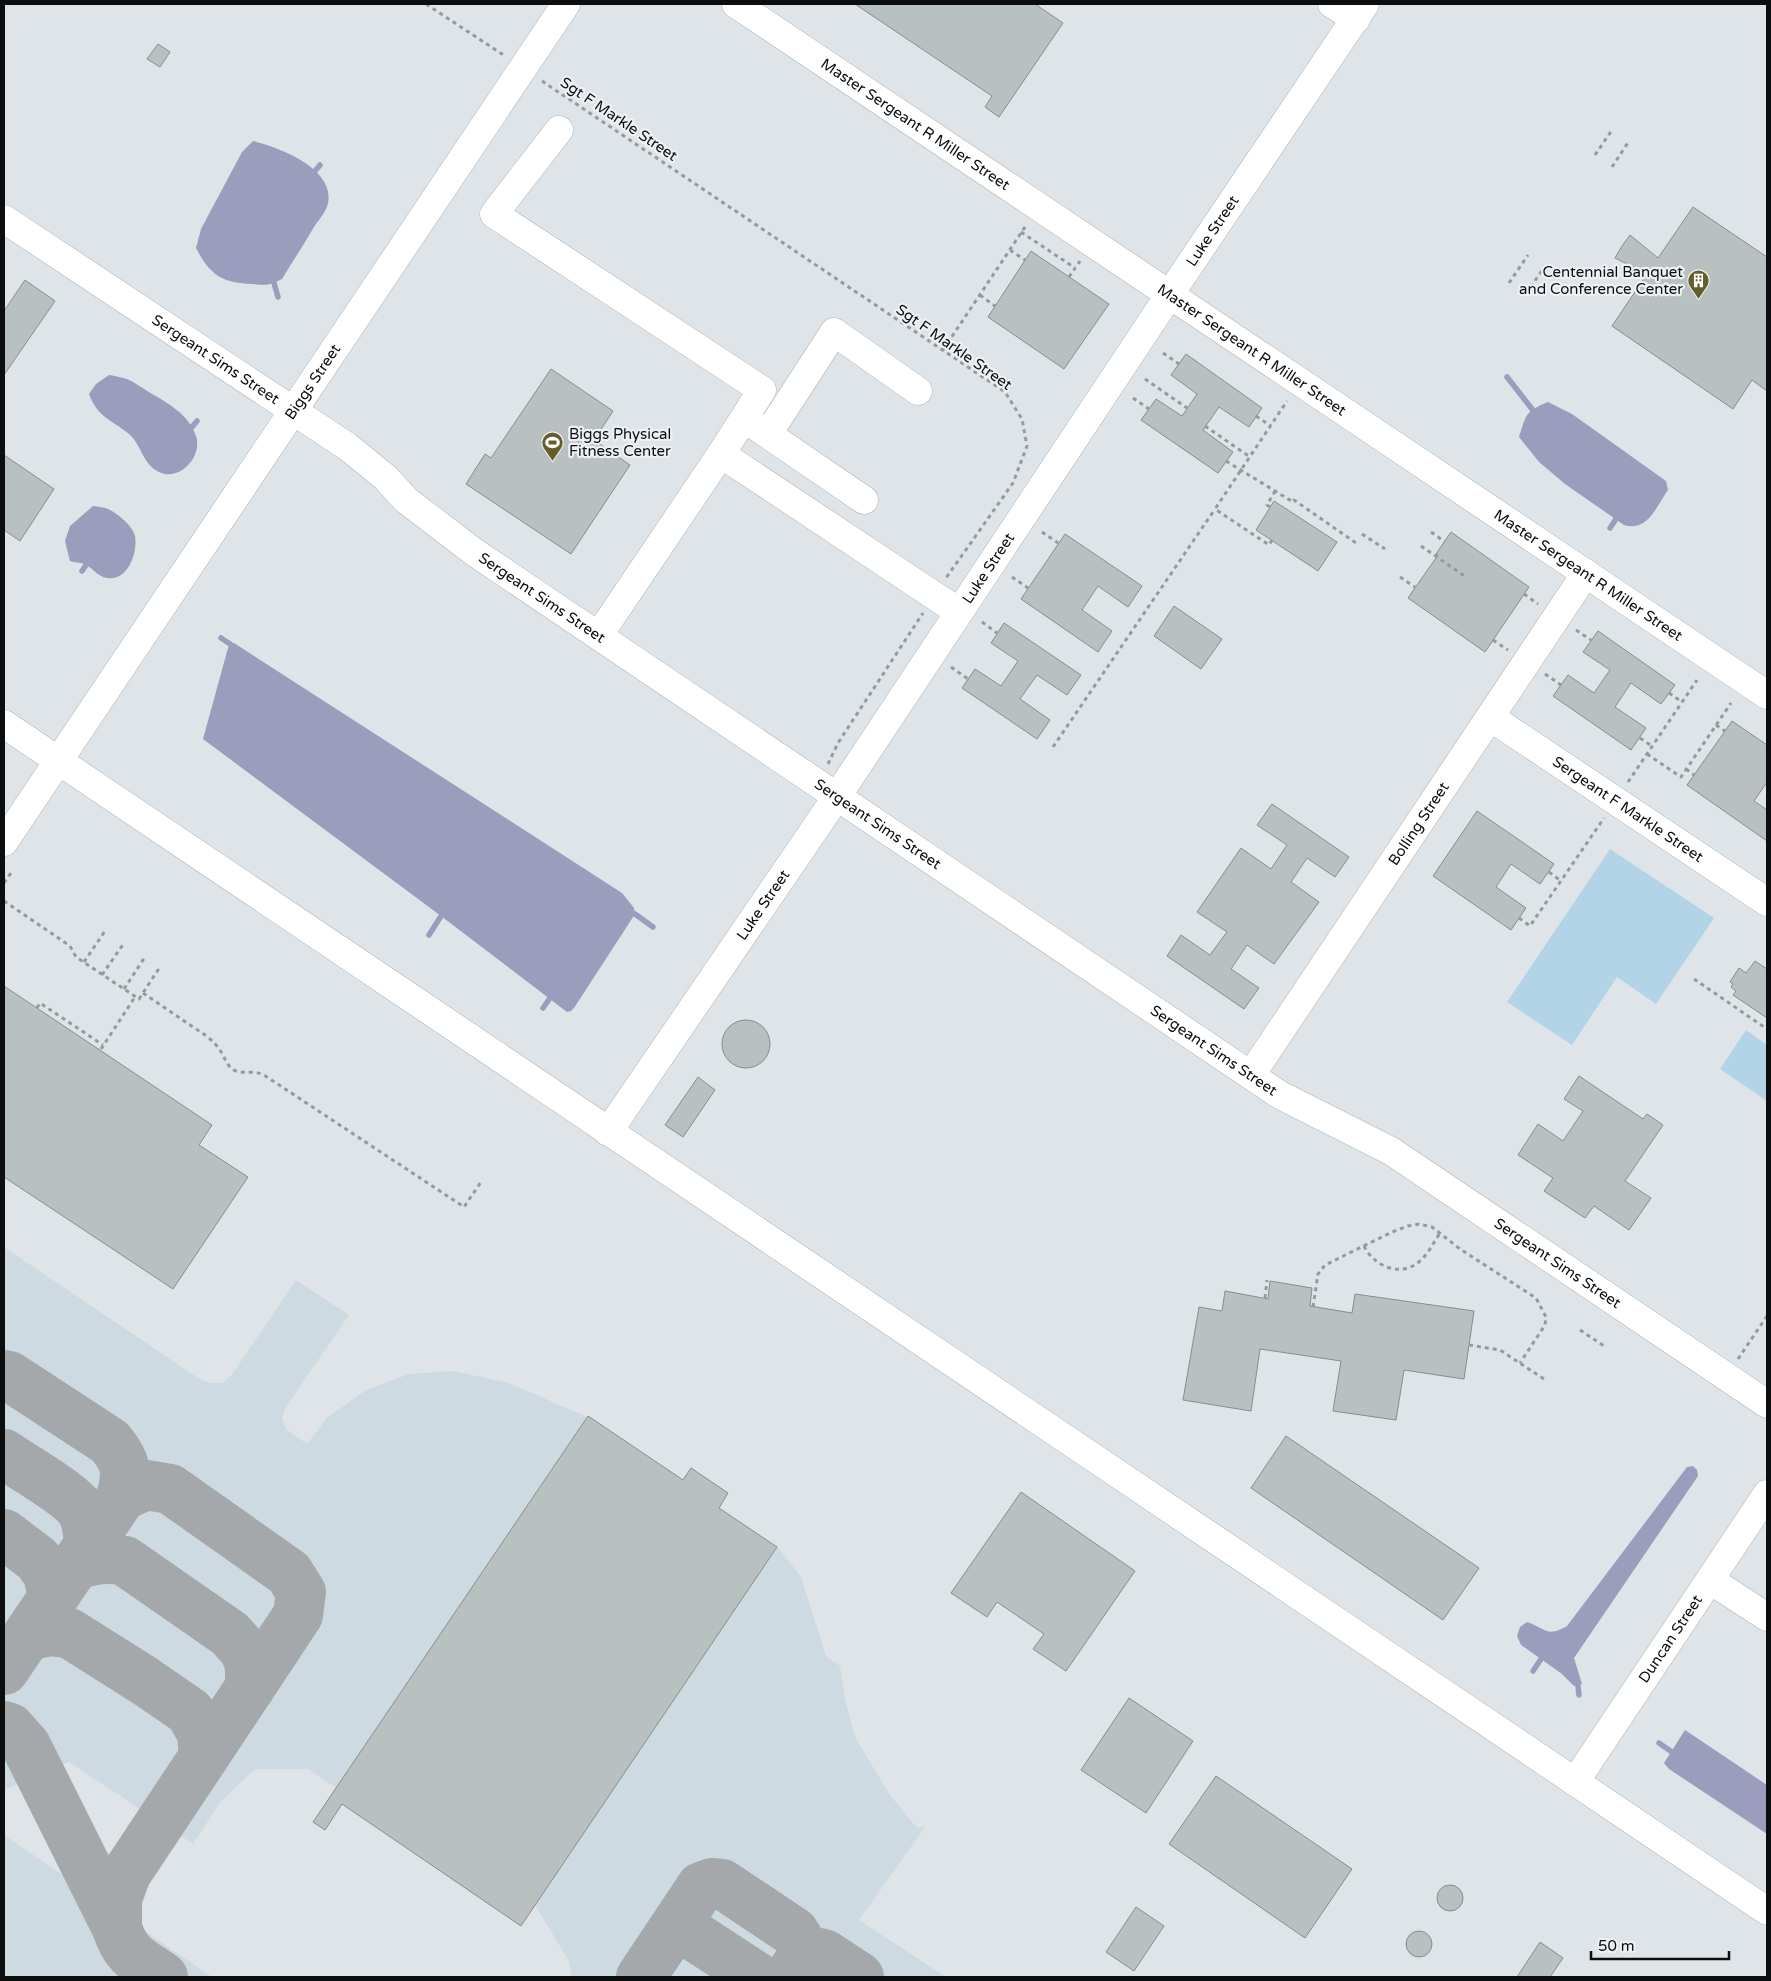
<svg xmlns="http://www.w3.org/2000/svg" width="1771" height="1981" viewBox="0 0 1771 1981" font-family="'Varela Round',sans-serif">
  <rect width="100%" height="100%" fill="#dee4e7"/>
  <path fill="#cddae2" d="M 4,1247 L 201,1380 L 211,1383 L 222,1383 L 231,1376 L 296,1280 L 349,1315 L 286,1407 L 282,1418 L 286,1429 L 307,1444 L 327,1418 L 366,1390 L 409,1374 L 453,1371 L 509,1383 L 587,1417 L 336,1788 L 308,1769 L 255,1769 L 221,1801 L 193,1844 L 69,1762 L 4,1790 Z
    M 777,1546 L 801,1577 L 826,1656 L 840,1666 L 845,1699 L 855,1737 L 890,1795 L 917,1828 L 925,1827 L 859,1920 L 946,1977 L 572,1977 L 569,1961 L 535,1905 Z
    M 4,1835 L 212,1977 L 4,1977 Z"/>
  <path fill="#b3d4e6" d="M 1610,849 L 1714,918 L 1656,1004 L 1617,977 L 1572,1045 L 1507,1002 Z
    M 1746,1030 L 1767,1045 L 1767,1101 L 1720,1069 Z"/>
  <path fill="#9c9cbd" d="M 253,141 C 281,148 339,170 327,207 C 324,214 318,221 314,227 C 304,244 293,261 282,279 C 269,286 266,285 252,284 C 222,283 210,275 196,248 L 201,229 L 242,152 Z
    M 109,375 C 115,376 121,377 127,379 C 134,382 141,387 147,391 C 166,402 189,414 196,436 C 203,457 179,482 159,472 C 143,465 141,444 129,434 C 112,420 97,417 89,394 L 96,384 Z
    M 1548,402 L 1572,414 L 1666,481 L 1668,490 C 1656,507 1648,532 1624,525 L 1565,484 L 1539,462 L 1519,437 C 1526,414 1526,411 1548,402 Z
    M 93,506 C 98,507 104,507 108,509 C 117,513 133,526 135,536 C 138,552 128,582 107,578 C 98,577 92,567 84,564 C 80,562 75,563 70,561 L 65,541 L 70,526 Z
    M 234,643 L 622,893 L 634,908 L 635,914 L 574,1008 L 571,1011 L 567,1012 L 441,916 L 203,739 L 228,648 L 230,644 Z
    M 1693,1466 L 1697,1470 L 1698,1476 L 1574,1658 L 1582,1684 L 1574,1686 L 1562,1674 L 1521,1645 L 1517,1636 L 1520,1627 L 1527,1622 C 1545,1628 1547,1638 1567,1626 L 1687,1467 Z
    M 1685,1730 L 1767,1785 L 1767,1834 L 1669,1769 L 1664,1763 Z"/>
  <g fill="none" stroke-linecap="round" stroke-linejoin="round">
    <path stroke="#9c9cbd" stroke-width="5.5" d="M 315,171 L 320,165
      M 274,283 L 278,297
      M 1507,377 L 1532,409
      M 192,427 L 197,421
      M 1610,528 L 1616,519
      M 82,571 L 86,565
      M 221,638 L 230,644
      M 635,914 L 653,927
      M 429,935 L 441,916
      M 543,1008 L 550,998
      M 1533,1671 L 1541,1659
      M 1578,1686 L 1579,1695
      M 1659,1743 L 1672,1752"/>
    <path stroke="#a4a8ab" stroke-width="50" d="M 4,1375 L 9,1376 L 110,1442 C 127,1463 127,1470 122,1496 L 4,1670
      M 4,1454 C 21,1466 71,1494 81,1510 C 87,1519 88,1533 89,1544
      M 4,1534 L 37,1559 L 48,1574 L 53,1598
      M 74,1566 C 93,1559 106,1557 125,1561 L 230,1634 L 245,1651 L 250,1666 L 250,1688
      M 27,1636 L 49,1631 L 69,1633 L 145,1681 L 190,1712 L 202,1733 L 204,1757
      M 4,1726 L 10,1728 L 26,1746 L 117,1928 C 126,1957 140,1961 163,1977
      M 117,1928 L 117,1899 L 126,1874 L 298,1615 L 301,1592 L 289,1573 L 170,1489 L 146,1485 L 122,1496
      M 670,1935 L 682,1932 L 691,1934 L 757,1977
      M 802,1956 L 814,1952 L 824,1954 L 859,1977
      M 641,1977 L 701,1887 L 712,1883 L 722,1884 L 794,1932 C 809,1953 801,1958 789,1977"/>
  </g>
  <path fill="#b9c0c0" stroke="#878d8e" d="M 855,4 L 1035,4 L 1063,23 L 999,117 L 985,107 L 992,96 Z
    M 158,44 L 170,52 L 160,67 L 147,59 Z
    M 1693,207 L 1767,257 L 1767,391 L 1752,380 L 1733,409 L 1612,326 L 1647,274 L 1615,258 L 1622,246 L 1630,235 L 1658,258 Z
    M 1031,251 L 1109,304 L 1064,369 L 988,317 Z
    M 25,280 L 55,301 L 4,375 L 4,311 Z
    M 1186,354 L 1262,408 L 1249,427 L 1219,407 L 1203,430 L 1233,452 L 1218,473 L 1141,420 L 1156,399 L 1182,416 L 1197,394 L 1171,375 Z
    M 551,369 L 613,411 L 594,440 L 630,465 L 571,554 L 466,484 L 485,454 L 491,458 Z
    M 4,455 L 54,489 L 20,541 L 4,530 Z
    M 1274,501 L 1337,542 L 1318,571 L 1256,530 Z
    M 1451,532 L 1529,587 L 1485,652 L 1408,598 L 1438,555 L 1436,554 Z
    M 1065,534 L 1142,586 L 1128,607 L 1098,586 L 1082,610 L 1112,631 L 1098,652 L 1021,599 Z
    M 1174,606 L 1222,639 L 1201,669 L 1154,636 Z
    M 1004,623 L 1081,675 L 1067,695 L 1037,675 L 1020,699 L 1050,720 L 1037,739 L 962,688 L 975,669 L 1001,686 L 1018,661 L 991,643 Z
    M 1598,631 L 1675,685 L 1661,704 L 1631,683 L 1615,707 L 1646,728 L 1631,750 L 1553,696 L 1568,675 L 1594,693 L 1610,670 L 1583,652 Z
    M 1732,721 L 1767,745 L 1767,782 L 1754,801 L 1767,810 L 1767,841 L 1687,785 Z
    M 1272,804 L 1349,857 L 1335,877 L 1307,858 L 1291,882 L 1319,902 L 1274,964 L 1247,945 L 1231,969 L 1259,988 L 1244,1009 L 1167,956 L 1181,935 L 1210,955 L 1227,932 L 1197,912 L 1241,848 L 1271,869 L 1287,845 L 1257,825 Z
    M 1477,811 L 1554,864 L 1540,884 L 1511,864 L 1496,887 L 1526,908 L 1511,930 L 1433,876 Z
    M 1755,961 L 1767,969 L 1767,1018 L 1733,995 L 1736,991 L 1731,987 L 1733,984 L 1730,982 L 1739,968 L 1746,973 Z
    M 4,986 L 212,1125 L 199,1145 L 248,1177 L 173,1289 L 4,1177 Z
    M722 1044a24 24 0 1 1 48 0a24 24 0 1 1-48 0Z
    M 1579,1076 L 1643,1119 L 1647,1114 L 1663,1125 L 1625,1181 L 1651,1198 L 1629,1230 L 1594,1206 L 1585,1218 L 1544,1191 L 1553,1178 L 1518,1155 L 1538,1124 L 1563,1141 L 1583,1111 L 1564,1099 Z
    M 698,1077 L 715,1090 L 683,1137 L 665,1125 Z
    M 1270,1281 L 1312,1288 L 1310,1306 L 1352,1313 L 1355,1294 L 1474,1311 L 1464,1379 L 1404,1370 L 1396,1420 L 1333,1411 L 1341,1361 L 1260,1349 L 1251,1411 L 1183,1400 L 1199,1307 L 1222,1311 L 1225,1291 L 1268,1299 Z
    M 588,1416 L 683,1480 L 691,1468 L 728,1493 L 719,1508 L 777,1547 L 521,1926 L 342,1804 L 325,1830 L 313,1822 Z
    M 1286,1436 L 1479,1568 L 1443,1620 L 1251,1488 Z
    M 1021,1492 L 1135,1571 L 1066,1671 L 1033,1649 L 1044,1634 L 997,1602 L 987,1617 L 951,1593 Z
    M 1129,1698 L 1193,1741 L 1146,1813 L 1081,1770 Z
    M 1216,1776 L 1352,1869 L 1305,1938 L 1169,1844 Z
    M1437 1898a13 13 0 1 1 26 0a13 13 0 1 1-26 0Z
    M 1136,1907 L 1164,1926 L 1134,1971 L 1106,1952 Z
    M1406 1944a13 13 0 1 1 26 0a13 13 0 1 1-26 0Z
    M 1540,1942 L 1563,1958 L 1550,1977 L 1517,1977 Z"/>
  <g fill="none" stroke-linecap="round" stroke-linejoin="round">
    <defs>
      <g id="minor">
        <path id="s1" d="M 736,4 L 1767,695"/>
        <path d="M 1332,4 L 1356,19"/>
        <path d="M 559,130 L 494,214 L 762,390 L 721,454 L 959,612"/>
        <path id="s2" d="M 4,219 L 348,447 L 386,478 L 406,500 L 474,552 L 1280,1095 L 1391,1151 L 1767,1404"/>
        <path d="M 754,425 L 864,500"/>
        <path d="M 768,434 L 834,332 L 918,391"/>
        <path d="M 599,635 L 721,454"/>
        <path id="s3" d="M 1490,717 L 1767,902"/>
        <path d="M 4,724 L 1767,1911"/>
        <path id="s4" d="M 4,842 L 566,4"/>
        <path id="s5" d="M 1251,1075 L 1586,573"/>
        <path id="s6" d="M 608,1132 L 838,795 L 1170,294 L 1365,4"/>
        <path d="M 1710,1580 L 1767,1617"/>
        <path id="s7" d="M 1575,1782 L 1767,1494"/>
      </g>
    </defs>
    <use href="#minor" stroke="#afb4b7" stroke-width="29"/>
    <path stroke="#959a9c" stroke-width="3" stroke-dasharray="4 4" stroke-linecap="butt" d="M 426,4 L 505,56
      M 542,81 L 1005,392 L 1022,419 L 1027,446 L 1013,483 L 946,578
      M 1595,155 L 1612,130
      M 1612,167 L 1629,141
      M 1021,232 L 1075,268
      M 1010,250 L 1025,260
      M 1069,277 L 1080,261
      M 1509,283 L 1528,255
      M 1526,294 L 1545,266
      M 980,295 L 995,306
      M 943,350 L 1027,224
      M 1163,353 L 1179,364
      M 1145,379 L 1187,408
      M 1133,398 L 1149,409
      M 1256,416 L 1271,426
      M 1205,426 L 1250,457
      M 1226,461 L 1293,502 L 1294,500 L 1356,543
      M 1270,507 L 1267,505 L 1275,491
      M 1042,532 L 1058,543
      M 1431,532 L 1445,542
      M 1362,534 L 1385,549
      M 1272,540 L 1269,545 L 1215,509 L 1287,401
      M 1421,546 L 1466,577
      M 1012,577 L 1028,588
      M 1400,577 L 1415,587
      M 1524,594 L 1538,604
      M 982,622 L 997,633
      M 1576,630 L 1591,640
      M 1493,640 L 1508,650
      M 951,667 L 968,679
      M 1545,674 L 1561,685
      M 1669,693 L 1682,702
      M 1716,725 L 1725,731
      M 1640,738 L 1652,746
      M 1053,747 L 1215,509
      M 1647,754 L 1681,777 L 1731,703
      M 828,764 L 838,743 L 923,613
      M 1686,769 L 1694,775
      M 1628,782 L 1697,680
      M 1549,872 L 1561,881
      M 4,883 L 13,870
      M 4,901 L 70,946 L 76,957 L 139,999 L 160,967
      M 1519,918 L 1530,926 L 1604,818
      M 84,962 L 105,931
      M 102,975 L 124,943
      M 1694,979 L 1767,1029
      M 124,989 L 145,957
      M 143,993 L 208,1037 C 212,1041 216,1044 219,1049 C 225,1056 226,1067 236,1071 C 245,1074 254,1070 264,1075 L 464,1207 L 481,1182
      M 37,1008 L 40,1003 L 103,1045
      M 101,1049 L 135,997
      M 1364,1246 C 1374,1267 1403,1279 1422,1259 C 1429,1252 1434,1242 1440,1233
      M 1265,1298 L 1267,1280
      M 1313,1307 L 1318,1274 L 1325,1265 L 1392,1232 L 1408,1226 L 1419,1224 L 1432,1227 L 1460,1249 L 1536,1298 L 1546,1317 L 1545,1325 L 1520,1363
      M 1580,1330 L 1604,1346
      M 1469,1345 L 1500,1350 L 1547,1381
      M 1738,1359 L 1767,1316"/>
    <use href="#minor" stroke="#fff" stroke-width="28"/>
  </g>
  <defs>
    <symbol id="building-pin" viewBox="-11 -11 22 30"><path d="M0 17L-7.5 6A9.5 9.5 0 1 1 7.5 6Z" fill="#665e2a" stroke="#ecf1f5"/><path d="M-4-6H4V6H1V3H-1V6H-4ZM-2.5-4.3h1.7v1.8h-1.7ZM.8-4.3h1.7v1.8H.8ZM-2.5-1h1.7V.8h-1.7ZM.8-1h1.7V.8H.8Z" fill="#fff"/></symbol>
    <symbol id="stadium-pin" viewBox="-11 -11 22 30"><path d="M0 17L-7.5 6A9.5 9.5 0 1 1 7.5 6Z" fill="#665e2a" stroke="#ecf1f5"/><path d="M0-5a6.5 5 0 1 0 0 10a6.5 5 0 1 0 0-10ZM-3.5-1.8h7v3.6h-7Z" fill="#fff"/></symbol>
  </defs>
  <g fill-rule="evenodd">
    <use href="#building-pin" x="1686" y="268" width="25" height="34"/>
    <use href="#stadium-pin" x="540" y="430" width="25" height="34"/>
  </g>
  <g text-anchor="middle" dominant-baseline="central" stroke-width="4.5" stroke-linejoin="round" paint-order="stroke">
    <g font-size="15" fill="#0c0d0e" stroke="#ecf1f5">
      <text transform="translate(619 119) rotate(34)">Sgt F Markle Street</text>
      <text stroke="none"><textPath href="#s1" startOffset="216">Master Sergeant R Miller Street</textPath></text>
      <text stroke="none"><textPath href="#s6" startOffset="1085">Luke Street</textPath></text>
      <text transform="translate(954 347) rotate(35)">Sgt F Markle Street</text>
      <text stroke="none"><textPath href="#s1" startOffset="621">Master Sergeant R Miller Street</textPath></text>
      <text stroke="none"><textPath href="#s2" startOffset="254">Sergeant Sims Street</textPath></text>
      <text stroke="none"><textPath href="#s4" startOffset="554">Biggs Street</textPath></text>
      <text stroke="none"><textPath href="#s6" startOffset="680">Luke Street</textPath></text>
      <text stroke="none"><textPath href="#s1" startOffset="1026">Master Sergeant R Miller Street</textPath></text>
      <text stroke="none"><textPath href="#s2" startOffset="659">Sergeant Sims Street</textPath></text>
      <text stroke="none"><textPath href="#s3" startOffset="166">Sergeant F Markle Street</textPath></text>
      <text stroke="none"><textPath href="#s2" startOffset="1064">Sergeant Sims Street</textPath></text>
      <text stroke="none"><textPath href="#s5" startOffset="302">Bolling Street</textPath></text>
      <text stroke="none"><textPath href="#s6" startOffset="275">Luke Street</textPath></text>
      <text stroke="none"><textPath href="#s2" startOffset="1469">Sergeant Sims Street</textPath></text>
      <text stroke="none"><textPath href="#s2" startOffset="1874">Sergeant Sims Street</textPath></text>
      <text stroke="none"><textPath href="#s7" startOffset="172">Duncan Street</textPath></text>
    </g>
    <g font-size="15" fill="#0c0d0e" stroke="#ecf1f5" text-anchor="end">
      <text x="1683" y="272">Centennial Banquet<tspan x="1683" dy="17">and Conference Center</tspan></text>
      <text x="569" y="434" text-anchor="start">Biggs Physical<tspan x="569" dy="17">Fitness Center</tspan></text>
    </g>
  </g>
  <rect width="1771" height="1981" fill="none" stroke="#0c0d0e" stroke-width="10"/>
  <path d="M1591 1951v8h138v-8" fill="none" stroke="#0c0d0e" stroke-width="2.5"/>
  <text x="1598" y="1951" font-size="15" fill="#0c0d0e" stroke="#ecf1f5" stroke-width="4" paint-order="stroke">50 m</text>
</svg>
